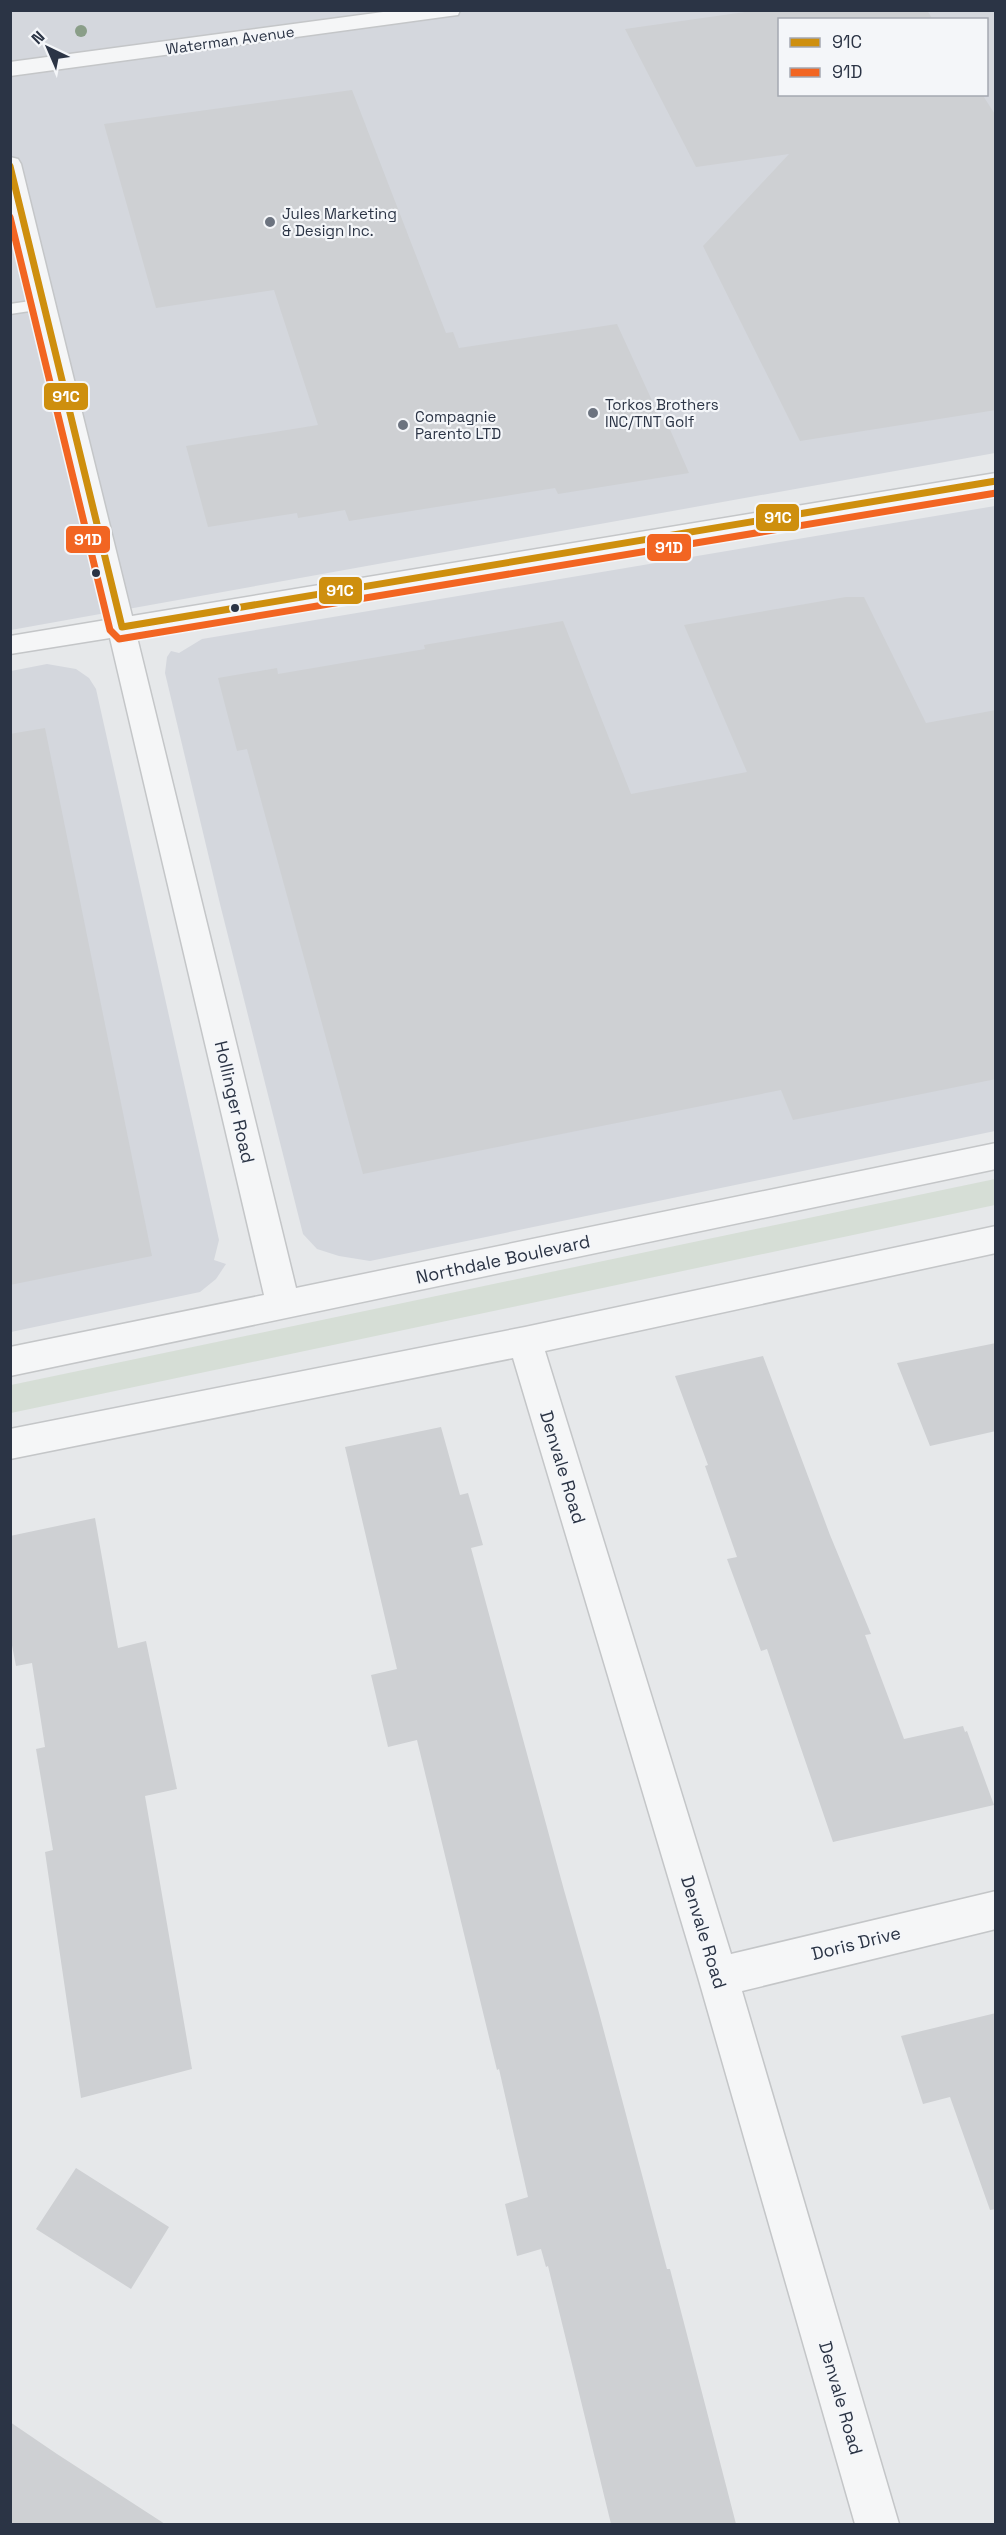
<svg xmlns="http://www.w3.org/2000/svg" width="1006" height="2535" viewBox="0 0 1006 2535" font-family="'Space Grotesk',sans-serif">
  <rect width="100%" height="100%" fill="#e6e8ea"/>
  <path fill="#d4d7dd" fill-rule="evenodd" d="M 11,11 L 995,11 L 995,453 L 11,630 ZM 780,20 L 986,20 L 986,94 L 780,94 Z
    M 995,506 L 995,1131 L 370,1261 L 339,1256 L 317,1249 L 303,1234 L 220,904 L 165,673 L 167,657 L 171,651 L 179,653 L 202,639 Z
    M 47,664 L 76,669 L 89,678 L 96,689 L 219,1240 L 214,1260 L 226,1264 L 216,1279 L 200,1292 L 11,1332 L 11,671 Z"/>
  <path fill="#d6ded6" d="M 995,1179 L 995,1205 L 11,1413 L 11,1385 Z"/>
  <path fill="#ced0d3" d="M 759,10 L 927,10 L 933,20 L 780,20 L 780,94 L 982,94 L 996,116 L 996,410 L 800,441 L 703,246 L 789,154 L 696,167 L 625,29 Z
    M 352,90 L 446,333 L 453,332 L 459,348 L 617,324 L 660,418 L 665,418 L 689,473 L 558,494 L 555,488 L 349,521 L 345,510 L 298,518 L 297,513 L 208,527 L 186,446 L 318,425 L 274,290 L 156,308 L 104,124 Z
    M 846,597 L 864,597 L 926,723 L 996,710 L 996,1079 L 793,1120 L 781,1090 L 363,1174 L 247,749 L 237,751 L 218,678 L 277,668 L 278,674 L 425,649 L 424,645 L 563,621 L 631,794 L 747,772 L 684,625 Z
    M 45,728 L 152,1256 L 10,1285 L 10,734 Z
    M 996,1343 L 996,1431 L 930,1446 L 897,1363 Z
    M 763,1356 L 830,1535 L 871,1634 L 865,1635 L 904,1739 L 963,1726 L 965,1732 L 967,1731 L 994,1805 L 833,1842 L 767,1649 L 761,1651 L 727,1559 L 737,1557 L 705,1466 L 708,1465 L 675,1376 Z
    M 441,1427 L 460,1495 L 468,1493 L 483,1545 L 471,1548 L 564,1890 L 598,2009 L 667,2269 L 670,2269 L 736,2524 L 611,2524 L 548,2266 L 546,2267 L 541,2249 L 517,2256 L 505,2204 L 528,2197 L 499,2069 L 497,2070 L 417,1740 L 388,1747 L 371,1675 L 397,1669 L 345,1447 Z
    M 95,1518 L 118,1648 L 146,1641 L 177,1789 L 145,1796 L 192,2069 L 81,2098 L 45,1852 L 53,1850 L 36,1749 L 45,1747 L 32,1663 L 16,1666 L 10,1635 L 10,1536 Z
    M 996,2013 L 996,2209 L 990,2210 L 950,2097 L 923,2104 L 901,2036 Z
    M 76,2168 L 169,2227 L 131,2289 L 36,2229 Z
    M 10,2422 L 57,2454 L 165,2524 L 10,2524 Z"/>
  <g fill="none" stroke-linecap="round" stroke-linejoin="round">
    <defs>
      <path id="service" d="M 44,299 L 50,300 L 53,304 L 50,308 L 10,314 L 10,304 Z"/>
      <path id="minor" d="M 398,10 L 460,10 L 458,15 L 450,16 L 10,76 L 10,62 Z
        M 10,157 L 18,159 L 21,164 L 132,616 L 996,473 L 996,489 L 136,633 L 296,1288 L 996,1143 L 996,1169 L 10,1376 L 10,1347 L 264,1295 L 110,638 L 10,654 L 10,636 L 106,620 L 10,215 Z
        M 996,1226 L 996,1253 L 545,1351 L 731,1954 L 996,1891 L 996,1929 L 742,1991 L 899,2524 L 855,2524 L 698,1977 L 513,1358 L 10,1459 L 10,1429 L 525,1327 Z"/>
    </defs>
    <use href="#service" stroke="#c4c6c8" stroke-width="3"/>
    <use href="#minor" stroke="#c4c6c8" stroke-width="3"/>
    <use href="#service" fill="#f5f6f7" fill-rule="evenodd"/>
    <use href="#minor" fill="#f5f6f7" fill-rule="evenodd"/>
    <defs>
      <path id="bus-1" d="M 10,166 L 122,627
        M 122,627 L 996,481"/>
      <path id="bus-2" d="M 10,217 L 110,630 L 119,639 L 996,493"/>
    </defs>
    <use href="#bus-1" stroke="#f4f6f9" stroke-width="10"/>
    <use href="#bus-2" stroke="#f4f6f9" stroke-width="10"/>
    <use href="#bus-1" stroke="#ce8f0e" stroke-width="7"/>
    <use href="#bus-2" stroke="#f26522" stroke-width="7"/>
  </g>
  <circle fill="#8a9e88" cx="81" cy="31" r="6"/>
  <g fill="#6c737f" stroke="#f4f6f9" stroke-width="2">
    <circle cx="270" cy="222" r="6"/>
    <circle cx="593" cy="413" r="6"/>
    <circle cx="403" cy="425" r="6"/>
  </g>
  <g fill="#2b3445" stroke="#f4f6f9" stroke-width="2">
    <circle cx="96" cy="573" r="5"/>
    <circle cx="235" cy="608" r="5"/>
  </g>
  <g text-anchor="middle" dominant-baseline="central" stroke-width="4.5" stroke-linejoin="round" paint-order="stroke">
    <g font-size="15" fill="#2b3445" stroke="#f4f6f9">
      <text transform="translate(230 40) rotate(-8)">Waterman Avenue</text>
    </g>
    <g font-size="15" fill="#2b3445" stroke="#f4f6f9" text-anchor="start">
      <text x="282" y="213">Jules Marketing<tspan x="282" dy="17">&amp; Design Inc.</tspan></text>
      <text x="605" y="404">Torkos Brothers<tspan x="605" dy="17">INC/TNT Golf</tspan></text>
      <text x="415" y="416">Compagnie<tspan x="415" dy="17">Parento LTD</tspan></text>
    </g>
    <g font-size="18" fill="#2b3445" stroke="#f4f6f9">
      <text transform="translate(235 1102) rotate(77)">Hollinger Road</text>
      <text transform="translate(503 1259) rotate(-12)">Northdale Boulevard</text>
      <text transform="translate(563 1467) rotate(73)">Denvale Road</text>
      <text transform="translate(704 1932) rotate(73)">Denvale Road</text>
      <text transform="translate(856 1943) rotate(-14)">Doris Drive</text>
      <text transform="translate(841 2398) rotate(74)">Denvale Road</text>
    </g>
  </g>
  <g stroke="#f4f6f9" stroke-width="2">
    <rect x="43" y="382" width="46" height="29" rx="6" fill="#ce8f0e"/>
    <rect x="755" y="503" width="45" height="29" rx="6" fill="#ce8f0e"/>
    <rect x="65" y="525" width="46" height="29" rx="6" fill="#f26522"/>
    <rect x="646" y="533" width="46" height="29" rx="6" fill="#f26522"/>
    <rect x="318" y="576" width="45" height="29" rx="6" fill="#ce8f0e"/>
  </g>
  <g font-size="16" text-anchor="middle" font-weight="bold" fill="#fff">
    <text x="66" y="402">91C</text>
    <text x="778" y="523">91C</text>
    <text x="88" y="545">91D</text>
    <text x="669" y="553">91D</text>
    <text x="340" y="596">91C</text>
  </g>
  <rect width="1006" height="2535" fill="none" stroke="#2b3445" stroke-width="24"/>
  <rect x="778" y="18" width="210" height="78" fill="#f4f6f9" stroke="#a4a8b1" stroke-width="1.5"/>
  <rect x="790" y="38" width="30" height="9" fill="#ce8f0e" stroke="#a4a8b1" stroke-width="1.5"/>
  <text x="832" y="48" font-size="18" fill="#2b3445">91C</text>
  <rect x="790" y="68" width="30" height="9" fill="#f26522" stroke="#a4a8b1" stroke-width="1.5"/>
  <text x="832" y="78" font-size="18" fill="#2b3445">91D</text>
  <g transform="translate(48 48) rotate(316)" stroke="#f4f6f9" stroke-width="4.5" paint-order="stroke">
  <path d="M0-4.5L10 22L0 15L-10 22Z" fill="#2b3445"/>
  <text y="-9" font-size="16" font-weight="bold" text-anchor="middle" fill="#2b3445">N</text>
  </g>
</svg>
